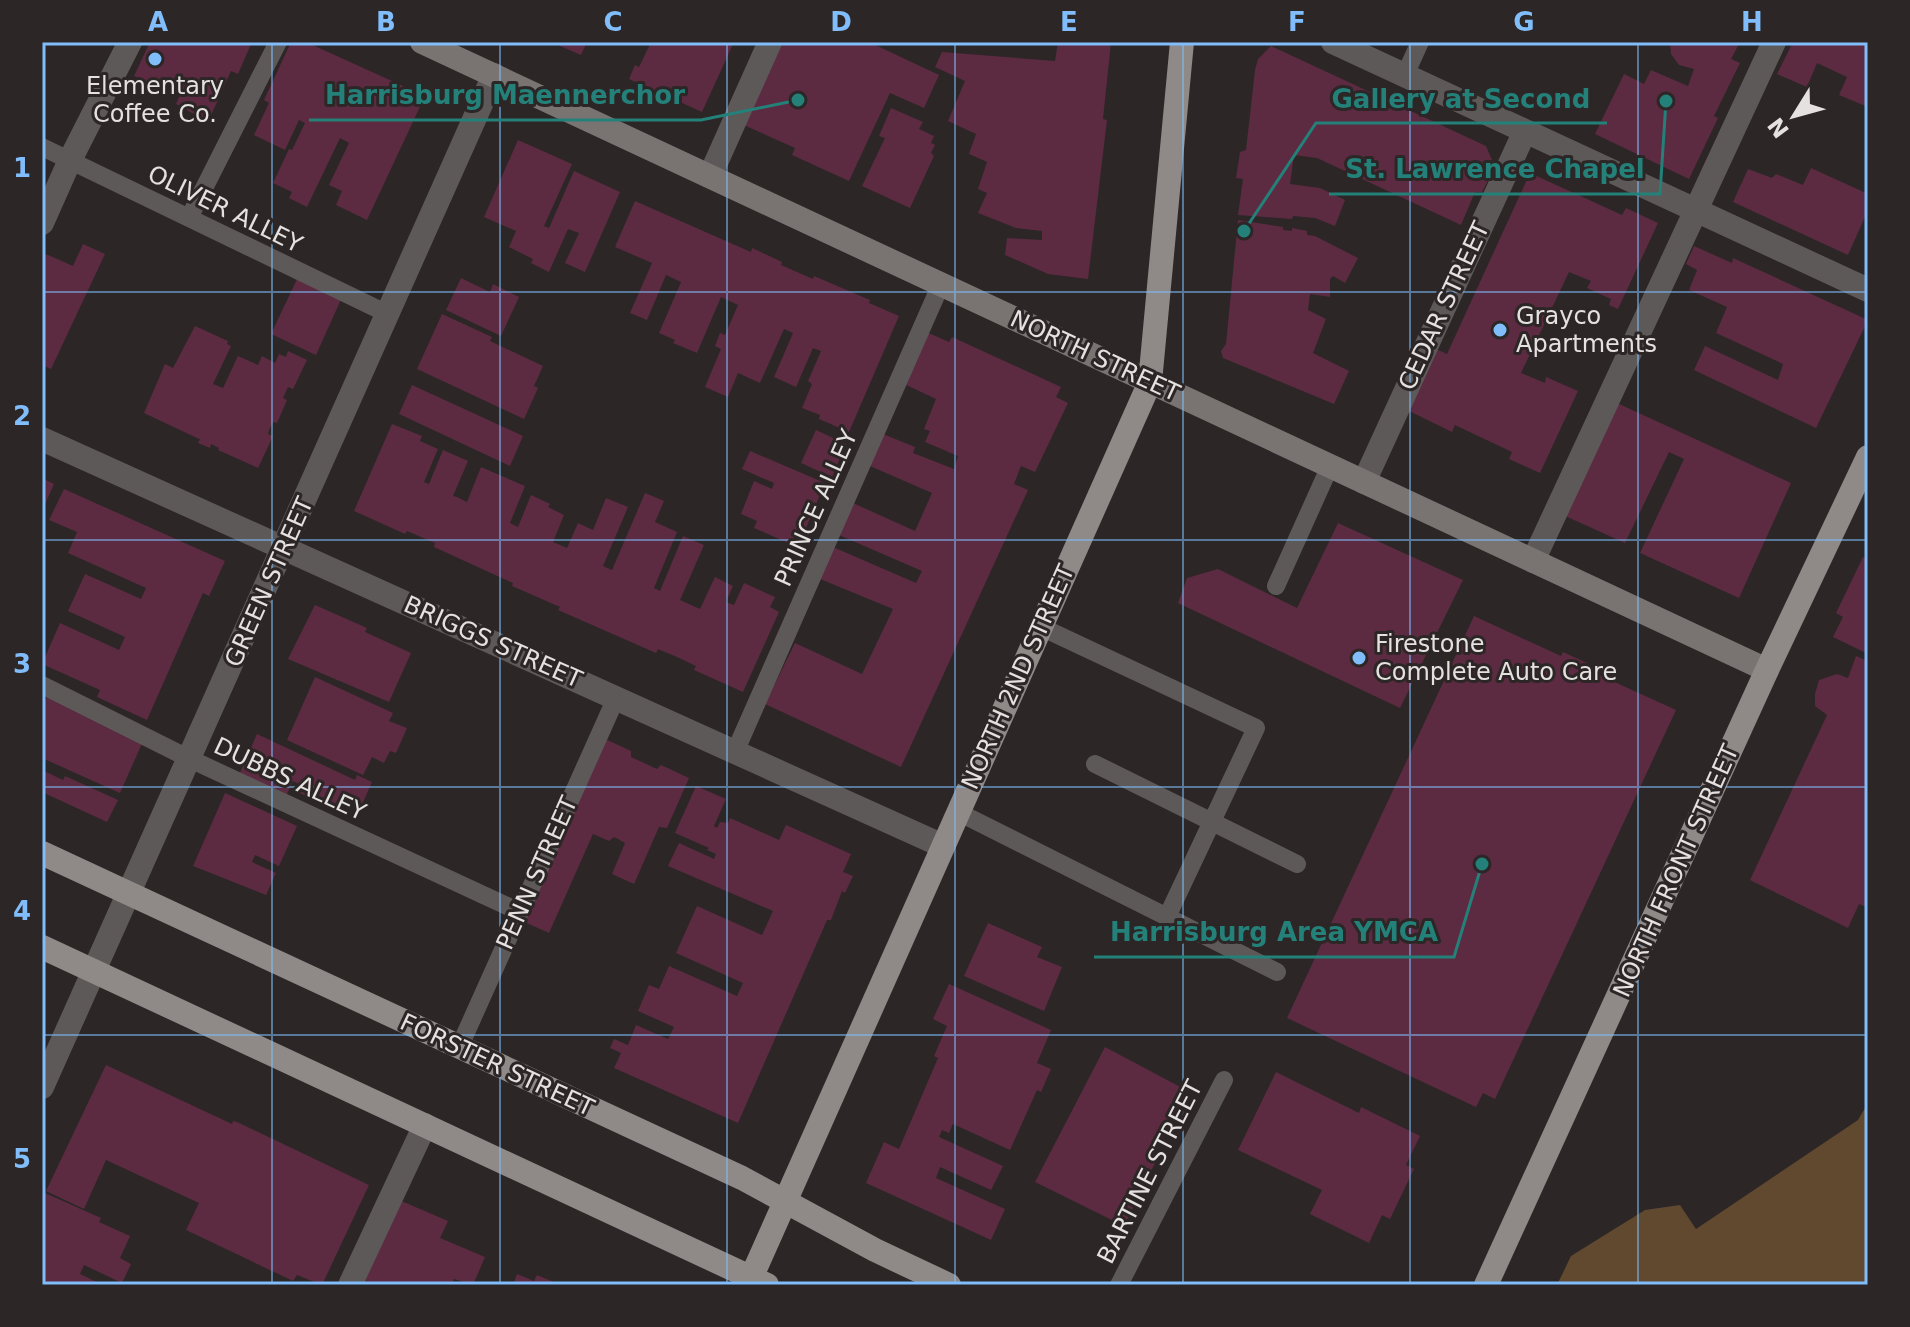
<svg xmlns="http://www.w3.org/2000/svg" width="1910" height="1327" viewBox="0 0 1910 1327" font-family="'DejaVu Sans',sans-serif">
  <rect width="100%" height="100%" fill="#2c2626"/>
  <path fill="#60492e" d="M 1868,1103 L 1868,1285 L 1557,1285 L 1571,1256 L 1645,1210 L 1680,1205 L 1696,1229 L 1858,1120 Z"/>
  <path fill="#5c2b41" d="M 150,42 L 252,42 L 238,74 L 231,71 L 208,122 L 176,104 L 182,90 L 164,81 L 161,88 L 134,76 Z
    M 291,42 L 306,42 L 425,96 L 367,220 L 336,205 L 342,191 L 329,185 L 349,143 L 340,138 L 307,207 L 289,198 L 292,192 L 273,183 L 289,149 L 292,150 L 305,123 L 299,120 L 285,150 L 254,135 L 269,103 L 264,100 Z
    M 551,42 L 587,42 L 581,55 Z
    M 651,42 L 734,42 L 702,112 L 629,79 L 635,65 L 639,67 Z
    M 774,42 L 869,42 L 939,75 L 924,108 L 890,93 L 849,181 L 792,155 L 795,148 L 737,122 Z
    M 1058,42 L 1111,42 L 1103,119 L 1107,120 L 1088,279 L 1048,274 L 1005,255 L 1007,238 L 1042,240 L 1042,231 L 1016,228 L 978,213 L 987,193 L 978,189 L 987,162 L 969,154 L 976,134 L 948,121 L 965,81 L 935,67 L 942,52 L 1055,61 Z
    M 1670,42 L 1740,42 L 1731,59 L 1740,63 L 1714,116 L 1718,118 L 1689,179 L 1595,134 L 1624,74 L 1644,84 L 1651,70 L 1688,86 L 1694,69 L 1679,65 L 1671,54 Z
    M 1793,42 L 1868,42 L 1868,107 L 1839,95 L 1847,77 L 1817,63 L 1807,87 L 1777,74 Z
    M 1271,46 L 1486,146 L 1495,167 L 1482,192 L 1475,192 L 1461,225 L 1317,158 L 1294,155 L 1290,184 L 1320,188 L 1345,200 L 1335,226 L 1315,218 L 1293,216 L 1292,219 L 1238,215 L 1243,179 L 1236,178 L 1240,152 L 1246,150 L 1255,70 L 1258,59 Z
    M 891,108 L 923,122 L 919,129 L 934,136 L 931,143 L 935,145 L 931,153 L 934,156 L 910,208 L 862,186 L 885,138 L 879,136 Z
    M 518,140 L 572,164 L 544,226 L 549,228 L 574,171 L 620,192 L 585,272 L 565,263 L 579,233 L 568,229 L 549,272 L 531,263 L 533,259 L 509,247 L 516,231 L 484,217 Z
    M 1811,168 L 1868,194 L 1868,210 L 1848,255 L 1733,202 L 1748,169 L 1772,178 L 1776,174 L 1803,185 Z
    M 1530,173 L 1622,215 L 1626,208 L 1658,223 L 1618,309 L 1609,305 L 1611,299 L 1587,288 L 1591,281 L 1569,272 L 1521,373 L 1545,383 L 1546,377 L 1578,391 L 1540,473 L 1509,459 L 1512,452 L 1455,425 L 1452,432 L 1407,410 L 1436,349 L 1447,354 Z
    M 635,201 L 751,252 L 752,248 L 782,262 L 781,265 L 813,279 L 814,276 L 870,300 L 869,303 L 899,316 L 849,432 L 819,419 L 820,415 L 802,408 L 812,384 L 808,381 L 821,351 L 813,348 L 796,387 L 774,377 L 793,333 L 784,329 L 760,383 L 738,373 L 728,397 L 705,387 L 721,349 L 715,346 L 720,333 L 725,335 L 738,305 L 721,297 L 697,353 L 673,343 L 675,340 L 659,333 L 681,282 L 666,275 L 647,320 L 630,313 L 652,263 L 615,247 Z
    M 1238,220 L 1283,227 L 1283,230 L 1292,231 L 1292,228 L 1307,231 L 1307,235 L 1315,236 L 1358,258 L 1345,283 L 1333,276 L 1330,279 L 1330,297 L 1310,294 L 1308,310 L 1326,319 L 1313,353 L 1349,371 L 1334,404 L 1223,358 L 1221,351 L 1226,344 Z
    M 83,244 L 105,254 L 51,369 L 42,365 L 42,263 L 46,254 L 73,266 Z
    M 1694,246 L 1732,263 L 1733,258 L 1868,320 L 1816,428 L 1694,370 L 1705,346 L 1778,380 L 1783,364 L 1716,333 L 1727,307 L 1689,290 L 1697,270 L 1686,264 Z
    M 299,275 L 343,295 L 316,355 L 271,334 Z
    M 461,278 L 490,292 L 493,284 L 519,297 L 501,336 L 446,310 Z
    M 442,314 L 492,337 L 490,341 L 543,366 L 534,386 L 538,388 L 524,419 L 417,369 Z
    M 195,326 L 228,341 L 227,344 L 231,346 L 213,384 L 223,388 L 238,356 L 258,365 L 262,356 L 275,363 L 279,354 L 286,357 L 288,351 L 307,360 L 293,389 L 288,387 L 283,398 L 287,400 L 277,423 L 273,422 L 269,430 L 268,434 L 273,436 L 258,468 L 218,450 L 219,448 L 211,444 L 210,448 L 198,443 L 200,439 L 197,438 L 144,413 L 165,364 L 173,368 Z
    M 924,331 L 949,342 L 952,337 L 1061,387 L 1056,397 L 1068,403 L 1035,472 L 1021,466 L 1014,484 L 1028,490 L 901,767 L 765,704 L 795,643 L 862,674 L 893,609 L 820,579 L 833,547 L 916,583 L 922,571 L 839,535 L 853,503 L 915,531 L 932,493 L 870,466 L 883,434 L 915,447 L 913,453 L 954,469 L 958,456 L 925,442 L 930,431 L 924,429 L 936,399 L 900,382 Z
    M 412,385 L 523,436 L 510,466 L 399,414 Z
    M 1617,403 L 1791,483 L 1739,598 L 1640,553 L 1684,459 L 1669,452 L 1625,543 L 1563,515 Z
    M 392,424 L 422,436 L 420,441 L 438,449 L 424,482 L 429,484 L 443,450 L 468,461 L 453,496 L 457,497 L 467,502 L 481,467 L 525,486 L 510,523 L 518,527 L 531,495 L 550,504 L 548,507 L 564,515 L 553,542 L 567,548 L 578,523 L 593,530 L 606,498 L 628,507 L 603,566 L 612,570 L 645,493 L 664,501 L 655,522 L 677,532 L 654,588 L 660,591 L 683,536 L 704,545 L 680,600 L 700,609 L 715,577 L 733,586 L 726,602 L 734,605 L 744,583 L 775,597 L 770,607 L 779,612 L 743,692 L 694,670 L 696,666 L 677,657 L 658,649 L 656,653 L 558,610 L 560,607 L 512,586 L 513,583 L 434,547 L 435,543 L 407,531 L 405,534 L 354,511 Z
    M 816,430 L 846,444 L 832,477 L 801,463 Z
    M 750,451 L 825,483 L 798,547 L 754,528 L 757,521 L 741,514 L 754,481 L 772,489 L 774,483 L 742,469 Z
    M 42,478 L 54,484 L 42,511 Z
    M 64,489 L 225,561 L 209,596 L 203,593 L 147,720 L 97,697 L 100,690 L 42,664 L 60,623 L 119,650 L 125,637 L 68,611 L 85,574 L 141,599 L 146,588 L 68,553 L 77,532 L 49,520 Z
    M 1338,523 L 1463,580 L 1400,708 L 1178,603 L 1187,578 L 1218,569 L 1297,608 Z
    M 1863,557 L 1868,560 L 1868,654 L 1833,637 L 1843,617 L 1836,613 Z
    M 315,605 L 367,628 L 365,632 L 411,653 L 389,702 L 288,659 Z
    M 1474,616 L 1561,656 L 1563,652 L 1589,664 L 1586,669 L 1676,710 L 1495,1099 L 1483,1093 L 1476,1107 L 1287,1018 Z
    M 1856,656 L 1868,661 L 1868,908 L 1859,904 L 1848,928 L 1750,880 L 1827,715 L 1815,706 L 1815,694 L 1819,680 L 1837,674 L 1848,678 Z
    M 315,677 L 393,713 L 389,721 L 407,728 L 396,753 L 390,751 L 384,763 L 372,757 L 363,775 L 287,740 Z
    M 48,695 L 144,739 L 120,793 L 42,758 L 42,706 Z
    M 257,734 L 355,780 L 357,775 L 372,782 L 360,809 L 345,803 L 340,813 L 300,793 L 303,786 L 293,781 L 287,794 L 240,773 Z
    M 601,737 L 631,751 L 631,757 L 657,769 L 661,765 L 689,778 L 667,828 L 659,827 L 634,884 L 612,874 L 625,843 L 614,837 L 609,841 L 593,834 L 549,933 L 520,920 Z
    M 42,770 L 63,780 L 65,776 L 118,800 L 107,822 L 42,792 Z
    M 696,786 L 726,799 L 714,826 L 717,828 L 720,822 L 728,823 L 730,818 L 779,840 L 786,825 L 851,854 L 843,872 L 853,876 L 845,893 L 842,891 L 831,920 L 827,920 L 738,1123 L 614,1068 L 621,1053 L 610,1048 L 614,1039 L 628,1045 L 636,1025 L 668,1039 L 674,1027 L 638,1011 L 649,985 L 659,989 L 669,966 L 737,996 L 743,983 L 676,953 L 697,906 L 762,935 L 773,911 L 668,866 L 679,843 L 714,859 L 716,854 L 707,850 L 709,848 L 675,833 Z
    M 225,793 L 297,826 L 279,866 L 255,855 L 252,862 L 276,873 L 266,895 L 193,866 Z
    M 988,923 L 1042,947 L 1037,957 L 1062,967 L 1044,1011 L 964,976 Z
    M 949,984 L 1051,1030 L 1037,1063 L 1051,1069 L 1041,1092 L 1037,1090 L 1010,1150 L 953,1124 L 949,1133 L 942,1130 L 939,1137 L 1003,1166 L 991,1190 L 940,1167 L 936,1178 L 1005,1209 L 991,1240 L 866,1183 L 884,1142 L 899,1149 L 938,1058 L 934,1056 L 947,1026 L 933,1019 Z
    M 1105,1047 L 1186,1090 L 1151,1161 L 1155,1163 L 1124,1226 L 1035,1182 Z
    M 106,1065 L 232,1124 L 233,1121 L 237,1122 L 369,1185 L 322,1285 L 297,1275 L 293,1281 L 186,1230 L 199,1203 L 106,1160 L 84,1209 L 46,1191 Z
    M 1276,1072 L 1359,1113 L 1361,1107 L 1420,1136 L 1406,1165 L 1414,1169 L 1390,1219 L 1382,1215 L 1369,1243 L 1310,1214 L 1322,1190 L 1238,1150 Z
    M 45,1193 L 101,1218 L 99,1222 L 130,1236 L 120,1258 L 131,1264 L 122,1283 L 84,1265 L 80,1274 L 103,1285 L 42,1285 L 42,1199 Z
    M 399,1200 L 448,1221 L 440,1238 L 485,1257 L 473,1285 L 454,1279 L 451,1285 L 363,1285 Z
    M 517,1274 L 534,1281 L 537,1275 L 561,1285 L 513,1285 Z"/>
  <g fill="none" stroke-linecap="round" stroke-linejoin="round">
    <path stroke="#5c5958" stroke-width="18" d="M 1405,75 L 1420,42
      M 42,147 L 388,314
      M 189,218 L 278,42
      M 1276,586 L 1330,466
      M 1041,627 L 1256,728 L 1167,917
      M 42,685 L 190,759 L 520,912
      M 735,752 L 941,284
      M 1095,764 L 1297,864
      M 958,812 L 1277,972
      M 459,1048 L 616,698
      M 1119,1285 L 1224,1080"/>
    <path stroke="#5c5958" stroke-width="24" d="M 1333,42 L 1868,290
      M 710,176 L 770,42
      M 42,223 L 70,160 L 130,42
      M 42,439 L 943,846
      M 1364,482 L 1525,131
      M 1533,561 L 1774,42
      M 42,1087 L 494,75
      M 350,1285 L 425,1125"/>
    <path stroke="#797472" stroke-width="24" d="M 422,42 L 1767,670"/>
    <path stroke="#8f8987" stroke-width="24" d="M 42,853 L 742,1178 L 875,1250 L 949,1285
      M 42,947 L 767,1285
      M 748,1285 L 1150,382 L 1182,42
      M 1486,1285 L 1767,670 L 1868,457"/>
  </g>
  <path fill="none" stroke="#80bdfa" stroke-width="2" stroke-opacity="0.55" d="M 272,42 L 272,1285M 500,42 L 500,1285M 727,42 L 727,1285M 955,42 L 955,1285M 1183,42 L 1183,1285M 1410,42 L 1410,1285M 1638,42 L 1638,1285M 42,292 L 1868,292M 42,540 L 1868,540M 42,787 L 1868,787M 42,1035 L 1868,1035"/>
  <g fill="#80bdfa" stroke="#2c2626" stroke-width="3">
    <circle cx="155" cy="59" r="8"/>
    <circle cx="1500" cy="330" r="8"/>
    <circle cx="1359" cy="658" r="8"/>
  </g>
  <g text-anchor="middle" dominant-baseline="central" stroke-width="6" stroke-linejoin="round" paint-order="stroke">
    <g font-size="24" fill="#e5e1e1" stroke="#2c2626" text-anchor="start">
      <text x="155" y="86" text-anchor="middle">Elementary<tspan x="155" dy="28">Coffee Co.</tspan></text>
      <text x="1516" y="316">Grayco<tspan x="1516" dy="28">Apartments</tspan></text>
      <text x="1375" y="644">Firestone<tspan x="1375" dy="28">Complete Auto Care</tspan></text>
    </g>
    <g font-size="24" fill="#e5e1e1" stroke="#2c2626">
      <text transform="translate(225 209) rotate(26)">OLIVER ALLEY</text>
      <text transform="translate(1444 306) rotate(-65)">CEDAR STREET</text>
      <text transform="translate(1095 356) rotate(25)">NORTH STREET</text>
      <text transform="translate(816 508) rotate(-66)">PRINCE ALLEY</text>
      <text transform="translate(269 582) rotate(-66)">GREEN STREET</text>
      <text transform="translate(493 642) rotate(24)">BRIGGS STREET</text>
      <text transform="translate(1018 677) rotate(-66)">NORTH 2ND STREET</text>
      <text transform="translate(290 779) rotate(25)">DUBBS ALLEY</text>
      <text transform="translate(1676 871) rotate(-66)">NORTH FRONT STREET</text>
      <text transform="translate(537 873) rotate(-66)">PENN STREET</text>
      <text transform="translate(497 1065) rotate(25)">FORSTER STREET</text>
      <text transform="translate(1150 1172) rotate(-63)">BARTINE STREET</text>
    </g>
  </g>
  <path fill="none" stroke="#24817a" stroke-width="3" d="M798 100L701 120H309M1244 231L1316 123H1607M1666 101L1660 194H1329M1482 864L1454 957H1094"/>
  <g fill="#24817a" stroke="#2c2626" stroke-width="3">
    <circle cx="798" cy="100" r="8"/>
    <circle cx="1244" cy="231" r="8"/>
    <circle cx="1666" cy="101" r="8"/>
    <circle cx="1482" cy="864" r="8"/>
  </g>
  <g font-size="26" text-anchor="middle" font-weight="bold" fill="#24817a" stroke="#2c2626" stroke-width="6" stroke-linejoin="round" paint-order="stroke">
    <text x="505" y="104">Harrisburg Maennerchor</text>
    <text x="1461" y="108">Gallery at Second</text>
    <text x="1495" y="178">St. Lawrence Chapel</text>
    <text x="1274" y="941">Harrisburg Area YMCA</text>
  </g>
  <rect width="1910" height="1327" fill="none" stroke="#2c2626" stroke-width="88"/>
  <g transform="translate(1794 116) rotate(233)" stroke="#2c2626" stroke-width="6" paint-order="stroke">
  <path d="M0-6L14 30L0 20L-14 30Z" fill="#e5e1e1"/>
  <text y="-12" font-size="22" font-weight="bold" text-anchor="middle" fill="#e5e1e1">N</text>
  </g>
  <rect x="44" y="44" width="1822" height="1239" fill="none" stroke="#80bdfa" stroke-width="3"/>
  <g font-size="26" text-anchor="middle" font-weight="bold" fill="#80bdfa">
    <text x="158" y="31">A</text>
    <text x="386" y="31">B</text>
    <text x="613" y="31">C</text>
    <text x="841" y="31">D</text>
    <text x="1069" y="31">E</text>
    <text x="1297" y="31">F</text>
    <text x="1524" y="31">G</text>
    <text x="1752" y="31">H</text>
    <text x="22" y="177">1</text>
    <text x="22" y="425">2</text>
    <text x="22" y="673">3</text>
    <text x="22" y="920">4</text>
    <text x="22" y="1168">5</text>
  </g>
</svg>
